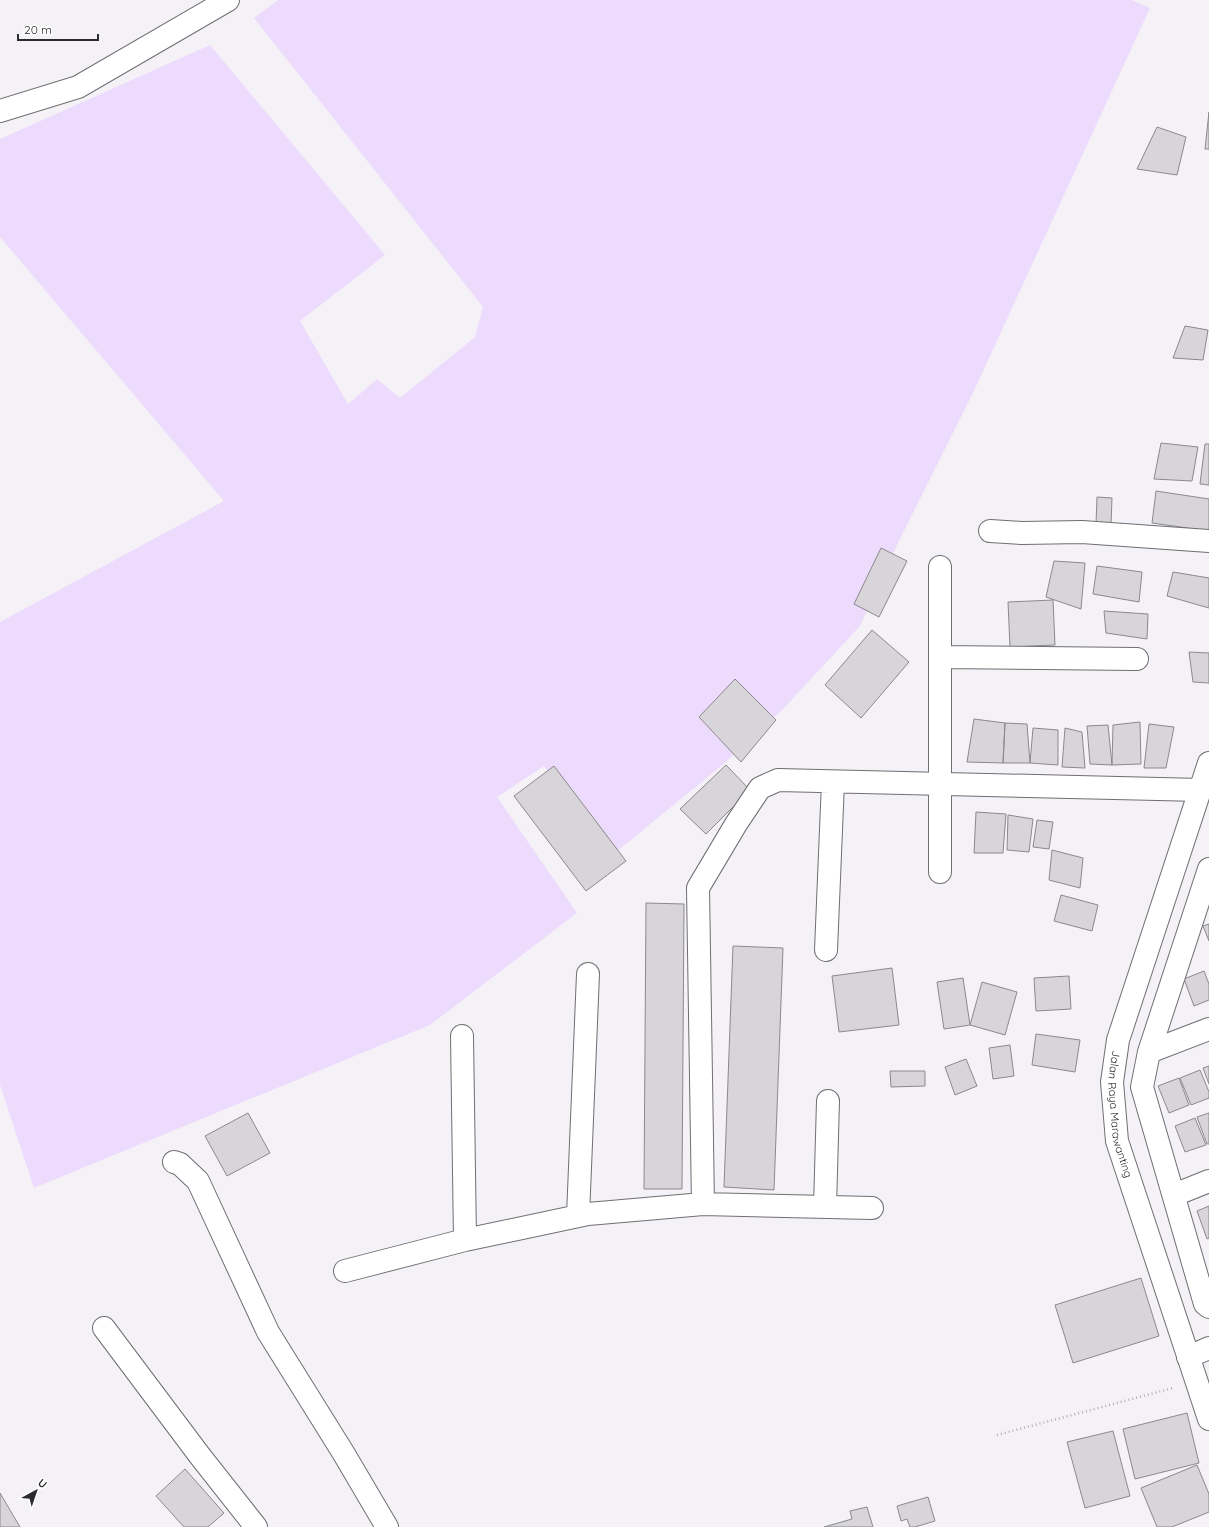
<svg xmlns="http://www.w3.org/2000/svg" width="1209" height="1527" viewBox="0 0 1209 1527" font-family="Quicksand,sans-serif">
  <rect width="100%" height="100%" fill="#f4f2f6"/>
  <path fill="#eddbfe" d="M 278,0 L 1132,0 L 1150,8 L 973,393 L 899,541 L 860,626 L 783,709 L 720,767 L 610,857 L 544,766 L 497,797 L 577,913 L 430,1025 L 34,1188 L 0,1085 L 0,622 L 224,501 L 0,237 L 0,139 L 210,45 L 385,255 L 300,321 L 348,404 L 377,379 L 400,398 L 475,337 L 483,307 L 254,18 Z"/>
  <path fill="#d7d5d9" stroke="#8b898c" d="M 1209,112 L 1209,149 L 1205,149 Z
    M 1157,127 L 1186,137 L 1177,175 L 1137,169 Z
    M 1185,326 L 1208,330 L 1203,360 L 1173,358 Z
    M 1161,443 L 1198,447 L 1192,481 L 1154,479 Z
    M 1205,444 L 1209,444 L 1209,485 L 1200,484 Z
    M 1156,491 L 1209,499 L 1209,531 L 1152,523 Z
    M 1097,497 L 1112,498 L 1111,525 L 1096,524 Z
    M 881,548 L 907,561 L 879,617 L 854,604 Z
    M 1054,561 L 1085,563 L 1081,609 L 1046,597 Z
    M 1097,566 L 1142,572 L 1139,602 L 1093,594 Z
    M 1173,572 L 1209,578 L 1209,608 L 1167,596 Z
    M 1053,600 L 1055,645 L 1010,647 L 1008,602 Z
    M 1104,611 L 1148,614 L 1147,639 L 1106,633 Z
    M 872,630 L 909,662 L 861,718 L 825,685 Z
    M 1189,652 L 1209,653 L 1209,683 L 1193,682 Z
    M 735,679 L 776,720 L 741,762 L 699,717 Z
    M 974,719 L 1005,723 L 1003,763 L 967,762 Z
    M 1140,722 L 1141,764 L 1112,765 L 1113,725 Z
    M 1005,723 L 1027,724 L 1030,763 L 1003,763 Z
    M 1149,724 L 1174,727 L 1166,768 L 1144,768 Z
    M 1108,725 L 1112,765 L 1090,764 L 1087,726 Z
    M 1033,728 L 1058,730 L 1058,765 L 1030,763 Z
    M 1065,728 L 1082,732 L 1085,768 L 1062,767 Z
    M 726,765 L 750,790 L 706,834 L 680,809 Z
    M 554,766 L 626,861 L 586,891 L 514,796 Z
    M 976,812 L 1006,814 L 1003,853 L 974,853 Z
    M 1008,815 L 1033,819 L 1029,852 L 1007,850 Z
    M 1037,820 L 1053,822 L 1049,849 L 1033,847 Z
    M 1052,850 L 1083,858 L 1080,888 L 1049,880 Z
    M 1061,895 L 1098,905 L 1092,931 L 1054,921 Z
    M 646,903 L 684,904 L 682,1189 L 644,1189 Z
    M 1209,924 L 1209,941 L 1203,926 Z
    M 733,946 L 783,948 L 774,1190 L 724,1187 Z
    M 892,968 L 899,1025 L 839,1032 L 832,976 Z
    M 1204,971 L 1209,984 L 1209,1000 L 1194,1006 L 1184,979 Z
    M 1069,976 L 1071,1009 L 1036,1011 L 1034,978 Z
    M 963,978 L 970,1025 L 944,1029 L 937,982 Z
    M 982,982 L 1017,992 L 1005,1035 L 970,1025 Z
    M 1036,1034 L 1080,1040 L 1075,1072 L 1032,1065 Z
    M 1010,1045 L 1014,1076 L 993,1079 L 989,1048 Z
    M 966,1059 L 977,1086 L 955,1095 L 945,1067 Z
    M 1209,1066 L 1209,1084 L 1203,1068 Z
    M 1200,1070 L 1209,1092 L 1209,1098 L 1191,1105 L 1180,1078 Z
    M 890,1071 L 925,1071 L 925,1086 L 891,1087 Z
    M 1179,1078 L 1189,1105 L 1169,1113 L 1158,1086 Z
    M 248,1113 L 270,1153 L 227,1176 L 205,1136 Z
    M 1209,1113 L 1209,1144 L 1207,1144 L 1197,1117 Z
    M 1195,1118 L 1206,1145 L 1185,1152 L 1175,1126 Z
    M 1209,1206 L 1209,1238 L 1207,1239 L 1197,1211 Z
    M 1141,1278 L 1159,1336 L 1073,1363 L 1055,1305 Z
    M 1187,1413 L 1199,1463 L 1135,1479 L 1123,1429 Z
    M 1113,1431 L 1130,1496 L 1085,1508 L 1067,1442 Z
    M 1197,1465 L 1209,1494 L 1209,1512 L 1172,1527 L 1157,1527 L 1141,1488 Z
    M 185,1469 L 224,1513 L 208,1527 L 184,1527 L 156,1496 Z
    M 0,1493 L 20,1527 L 0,1527 Z
    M 928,1497 L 935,1521 L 915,1527 L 910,1527 L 907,1519 L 901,1521 L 897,1506 Z
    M 867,1507 L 873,1527 L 824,1527 L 852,1519 L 850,1511 Z"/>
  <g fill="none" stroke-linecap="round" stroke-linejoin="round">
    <defs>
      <path id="minor" d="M 0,111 L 78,87 L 228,0
        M 990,531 L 1022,533 L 1082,532 L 1209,541
        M 940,657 L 1137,659
        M 1209,869 L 1149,1052 L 1142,1087 L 1205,1304 L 1209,1307
        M 940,872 L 940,567
        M 826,950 L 833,782
        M 462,1036 L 465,1240
        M 1149,1052 L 1209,1029
        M 174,1162 L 180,1164 L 198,1181 L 268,1332 L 344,1454 L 387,1527
        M 1174,1195 L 1209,1181
        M 703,1204 L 872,1208
        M 825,1207 L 828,1101
        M 578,1216 L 588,974
        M 345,1271 L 465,1240 L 588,1214 L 703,1204 L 698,888 L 736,824 L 760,788 L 778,780 L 1201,790
        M 104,1328 L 200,1456 L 256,1527
        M 1188,1357 L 1209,1348"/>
      <g id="tertiary">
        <path id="s1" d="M 1209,763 L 1118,1040 L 1112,1082 L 1117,1141 L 1209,1419"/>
      </g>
    </defs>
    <use href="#minor" stroke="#6f6e71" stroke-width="24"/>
    <use href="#tertiary" stroke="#6f6e71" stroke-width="24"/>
    <path stroke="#afadb0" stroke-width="2.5" stroke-dasharray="1 3" stroke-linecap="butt" d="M 997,1435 L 1173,1388"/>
    <use href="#minor" stroke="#fff" stroke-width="22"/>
    <use href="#tertiary" stroke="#fff" stroke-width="22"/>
  </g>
  <g text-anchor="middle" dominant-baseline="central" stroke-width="3" stroke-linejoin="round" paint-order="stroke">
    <g font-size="11" fill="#2b2a2c" stroke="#fff">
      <text stroke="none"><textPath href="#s1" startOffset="367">Jalan Raya Marawanting</textPath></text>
    </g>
  </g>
  <g transform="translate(36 1491) rotate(40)" stroke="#ffffff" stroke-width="3" paint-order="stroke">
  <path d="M0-3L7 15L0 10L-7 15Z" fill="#2b2a2c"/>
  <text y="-6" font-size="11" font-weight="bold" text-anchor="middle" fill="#2b2a2c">U</text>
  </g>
  <path d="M18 34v6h80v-6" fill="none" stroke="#2b2a2c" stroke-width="2"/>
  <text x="24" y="34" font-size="12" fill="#2b2a2c" stroke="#ffffff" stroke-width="3" paint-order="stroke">20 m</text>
</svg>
